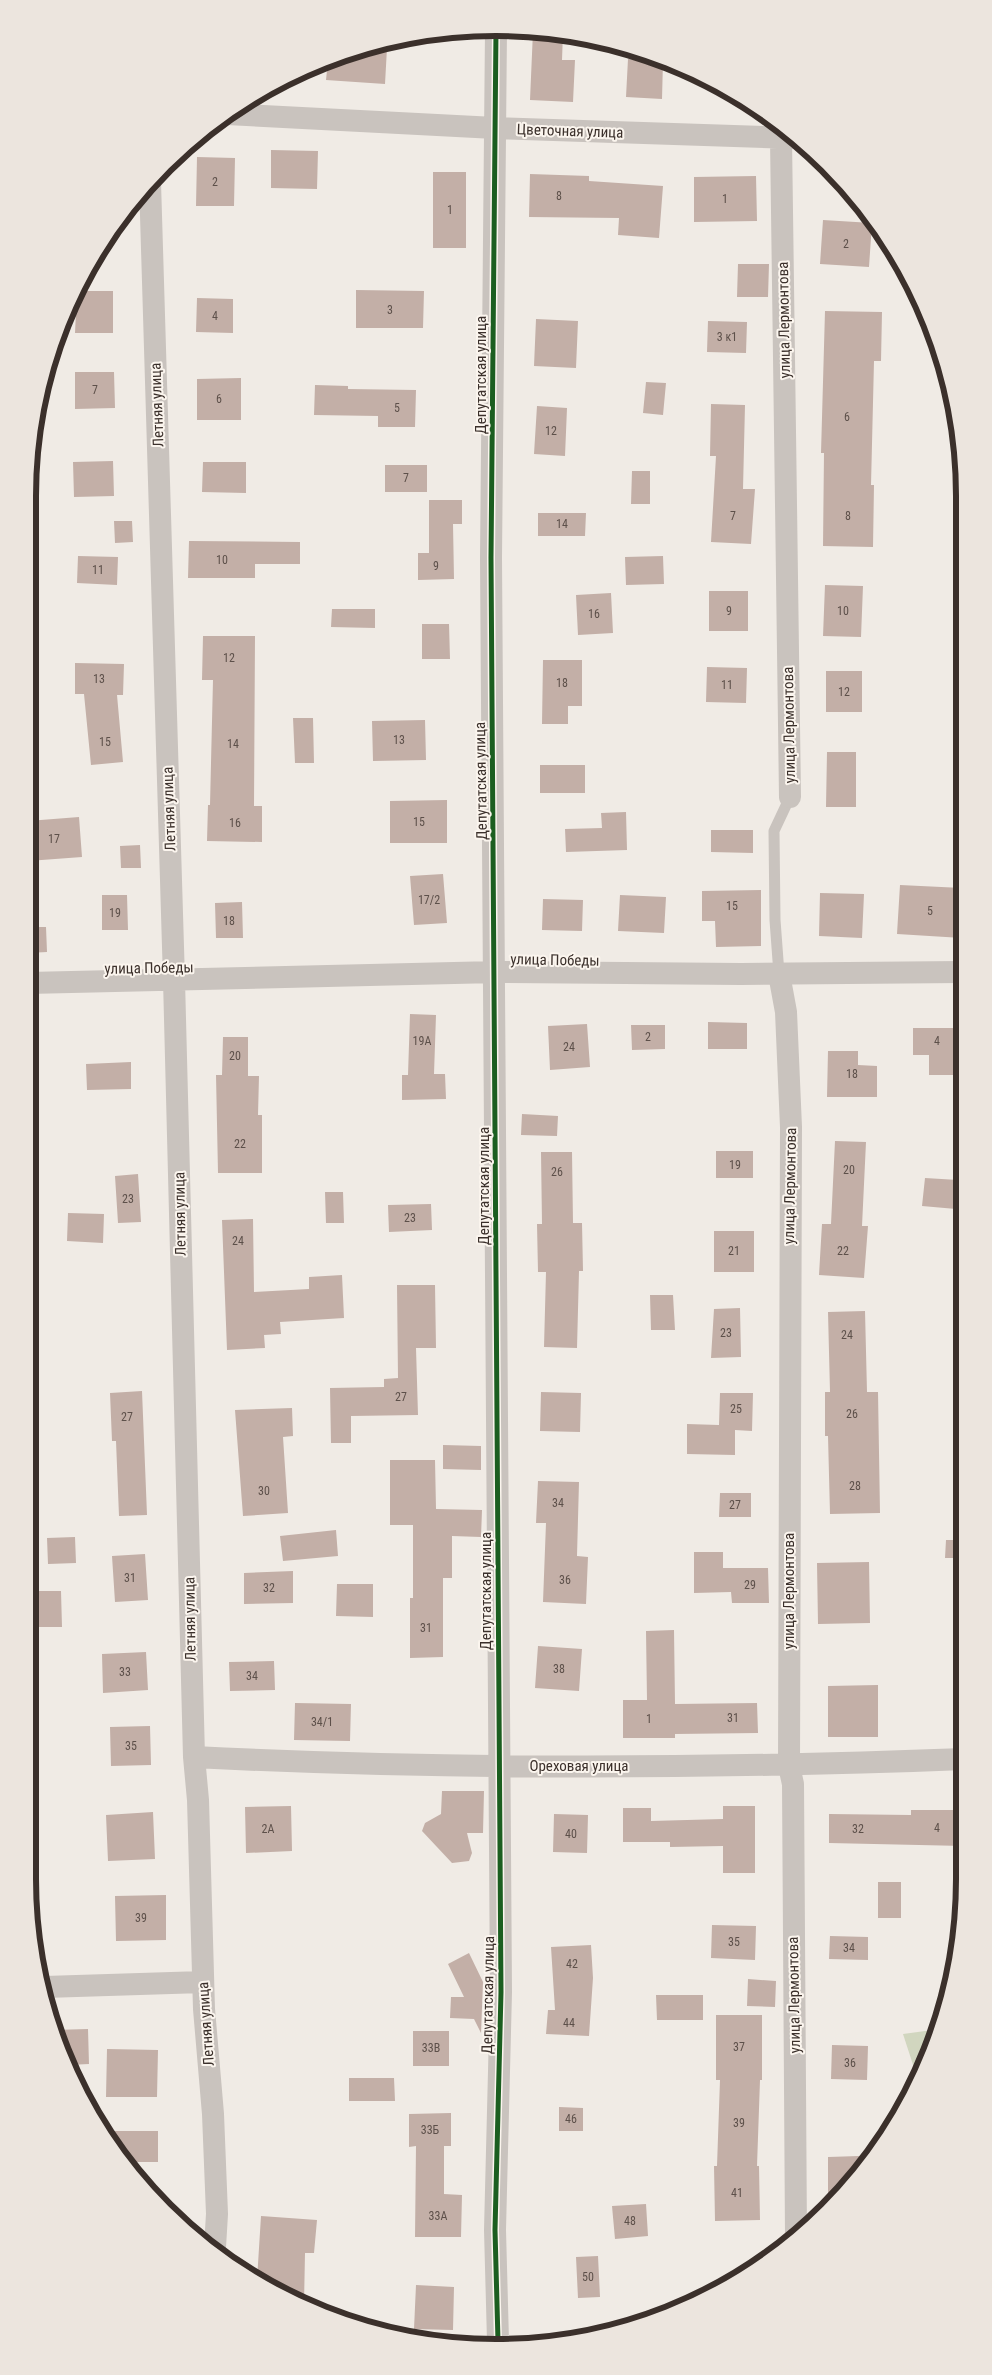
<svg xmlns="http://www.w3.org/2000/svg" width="992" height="2375" viewBox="0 0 992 2375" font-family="'Roboto Condensed',sans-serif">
  <rect width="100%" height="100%" fill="#f0ebe5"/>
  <path fill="#d1d6bf" d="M 940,2029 L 916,2074 L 903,2034 Z"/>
  <path fill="#c3afa7" d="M 533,31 L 563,33 L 562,60 L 575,60 L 573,102 L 530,100 Z
    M 366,47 L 387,48 L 385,84 L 326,80 L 328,61 Z
    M 628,59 L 663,61 L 662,99 L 626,97 Z
    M 271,150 L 318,151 L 317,189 L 271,188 Z
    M 197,157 L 235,158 L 234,206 L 196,206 Z
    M 433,172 L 466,172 L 466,248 L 433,248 Z
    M 530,174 L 589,176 L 589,181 L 663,186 L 659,238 L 618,235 L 619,218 L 529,217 Z
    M 756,176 L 757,221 L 694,222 L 694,177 Z
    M 823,220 L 872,223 L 869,267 L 820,264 Z
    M 738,264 L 769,264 L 768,297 L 737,297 Z
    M 356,290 L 424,291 L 423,328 L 356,328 Z
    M 77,291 L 113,291 L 113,333 L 75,333 Z
    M 197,298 L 233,299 L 233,333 L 196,332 Z
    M 825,311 L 882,312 L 881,361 L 874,361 L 871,485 L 874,485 L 873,547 L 823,546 L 824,453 L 821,453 Z
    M 536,319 L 578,321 L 576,368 L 534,366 Z
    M 708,321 L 747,322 L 746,353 L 707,352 Z
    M 75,372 L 114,372 L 115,408 L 75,409 Z
    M 241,378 L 241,420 L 197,420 L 197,379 Z
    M 646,382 L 666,383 L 663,415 L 643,413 Z
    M 315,385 L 348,386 L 348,389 L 416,390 L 415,427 L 378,427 L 378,416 L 314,415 Z
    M 711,404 L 745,405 L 743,489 L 755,489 L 751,544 L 711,542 L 716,456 L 710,456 Z
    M 537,406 L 567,408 L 565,456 L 534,454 Z
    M 113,461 L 114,496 L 74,497 L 73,462 Z
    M 203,462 L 246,462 L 246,493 L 202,492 Z
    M 385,465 L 427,465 L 427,492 L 385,492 Z
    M 632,471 L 650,471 L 650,504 L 631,504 Z
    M 429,500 L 462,500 L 462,524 L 453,524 L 454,579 L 418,580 L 418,553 L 429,553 Z
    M 538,513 L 586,513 L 585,536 L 538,536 Z
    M 114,521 L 132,521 L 133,542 L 115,543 Z
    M 189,541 L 300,542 L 300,564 L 255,564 L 255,578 L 188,578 Z
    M 78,556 L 118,557 L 117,585 L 77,583 Z
    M 663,556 L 664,584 L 626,585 L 625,557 Z
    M 825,585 L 863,586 L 861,637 L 823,636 Z
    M 709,591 L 748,591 L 748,631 L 709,631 Z
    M 611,593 L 613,633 L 578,635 L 576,595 Z
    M 332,609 L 375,609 L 375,628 L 331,627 Z
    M 422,624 L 449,624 L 450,659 L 422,659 Z
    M 203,636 L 255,636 L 254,806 L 262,806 L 262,842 L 207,841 L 208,805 L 210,805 L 213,680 L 202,680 Z
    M 543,660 L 582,660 L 582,706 L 568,706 L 568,724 L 542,724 Z
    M 75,663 L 124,664 L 123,695 L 117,695 L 123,762 L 91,765 L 84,694 L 75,694 Z
    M 707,667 L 747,668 L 746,703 L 706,702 Z
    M 826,671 L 862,671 L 862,712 L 826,712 Z
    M 293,718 L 313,718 L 314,763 L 295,763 Z
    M 425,720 L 426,760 L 373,761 L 372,721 Z
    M 827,752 L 856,752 L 856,807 L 826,807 Z
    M 540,765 L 585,765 L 585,793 L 540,793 Z
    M 447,800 L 447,843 L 390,843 L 390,801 Z
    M 626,812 L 627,850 L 566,852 L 565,829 L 602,828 L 601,813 Z
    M 79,817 L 82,857 L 28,861 L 28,821 Z
    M 711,830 L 753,830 L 753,853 L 711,852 Z
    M 140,845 L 141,868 L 121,868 L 120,846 Z
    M 443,874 L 447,923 L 414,925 L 410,876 Z
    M 900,885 L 962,888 L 962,938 L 897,934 Z
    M 761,890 L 761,946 L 716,947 L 715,921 L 702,921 L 702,891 Z
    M 820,893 L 864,894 L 862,938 L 819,936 Z
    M 102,895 L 127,895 L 128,930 L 102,930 Z
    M 620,895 L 666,897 L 664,933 L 618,931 Z
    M 543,899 L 583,900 L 582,931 L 542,930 Z
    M 242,902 L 243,938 L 216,938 L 215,903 Z
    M 28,927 L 46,927 L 47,952 L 28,953 Z
    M 410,1014 L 436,1015 L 434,1074 L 445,1074 L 446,1099 L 402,1100 L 402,1075 L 408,1075 Z
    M 708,1022 L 747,1023 L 747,1049 L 708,1049 Z
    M 587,1024 L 590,1067 L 550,1070 L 548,1026 Z
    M 631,1025 L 665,1025 L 665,1049 L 632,1050 Z
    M 913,1028 L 961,1028 L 961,1075 L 929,1075 L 929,1055 L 913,1055 Z
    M 223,1037 L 248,1037 L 248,1076 L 259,1076 L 258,1115 L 262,1115 L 262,1173 L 218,1173 L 216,1075 L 222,1075 Z
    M 828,1051 L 858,1051 L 858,1065 L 877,1066 L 877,1097 L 827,1097 Z
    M 131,1062 L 131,1089 L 87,1090 L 86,1064 Z
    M 522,1114 L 558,1116 L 557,1136 L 521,1135 Z
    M 835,1141 L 866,1142 L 862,1226 L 868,1226 L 864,1278 L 819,1275 L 822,1224 L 831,1224 Z
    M 716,1151 L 753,1151 L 753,1178 L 716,1178 Z
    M 541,1152 L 572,1152 L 573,1223 L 582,1223 L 583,1271 L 579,1271 L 577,1348 L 544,1347 L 546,1272 L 538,1272 L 537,1224 L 542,1224 Z
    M 138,1174 L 141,1222 L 118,1223 L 115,1176 Z
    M 925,1178 L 958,1180 L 956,1209 L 922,1206 Z
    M 325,1192 L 343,1192 L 344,1223 L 326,1223 Z
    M 431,1204 L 432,1230 L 389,1232 L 388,1205 Z
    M 68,1213 L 104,1214 L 103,1243 L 67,1241 Z
    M 253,1219 L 254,1292 L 309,1289 L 309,1277 L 342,1275 L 344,1318 L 280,1322 L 281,1334 L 264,1335 L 265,1348 L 227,1350 L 222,1220 Z
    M 714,1231 L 754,1231 L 754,1272 L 714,1272 Z
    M 397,1285 L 435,1285 L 436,1348 L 416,1348 L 418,1415 L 351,1416 L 351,1443 L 331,1443 L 330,1388 L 384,1387 L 384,1379 L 398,1378 Z
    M 650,1295 L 673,1295 L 675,1330 L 651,1330 Z
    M 740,1308 L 741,1357 L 711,1358 L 714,1309 Z
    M 865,1311 L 867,1392 L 878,1392 L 880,1513 L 830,1514 L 828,1436 L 825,1436 L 825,1392 L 830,1392 L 828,1312 Z
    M 142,1391 L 147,1515 L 119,1516 L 116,1441 L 112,1441 L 110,1393 Z
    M 541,1392 L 581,1393 L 580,1432 L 540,1431 Z
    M 720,1393 L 753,1393 L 752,1431 L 735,1430 L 735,1455 L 687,1454 L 687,1424 L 719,1425 Z
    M 292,1408 L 293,1436 L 283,1437 L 288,1513 L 243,1516 L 235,1410 Z
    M 443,1445 L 481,1446 L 481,1470 L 443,1469 Z
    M 390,1460 L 435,1460 L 436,1509 L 482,1510 L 481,1537 L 452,1536 L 452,1578 L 443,1578 L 443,1657 L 410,1658 L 410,1598 L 413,1598 L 413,1525 L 390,1525 Z
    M 538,1481 L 579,1482 L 577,1556 L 588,1557 L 586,1604 L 543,1602 L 546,1523 L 536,1523 Z
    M 720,1493 L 751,1493 L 751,1517 L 719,1517 Z
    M 336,1530 L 338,1556 L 283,1561 L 280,1536 Z
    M 75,1537 L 76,1563 L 48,1564 L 47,1538 Z
    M 946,1540 L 964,1540 L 964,1558 L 945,1558 Z
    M 694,1552 L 723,1552 L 723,1568 L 768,1568 L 769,1603 L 732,1603 L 731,1592 L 694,1593 Z
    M 145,1554 L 148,1600 L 115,1602 L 112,1556 Z
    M 869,1562 L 870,1623 L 818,1624 L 817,1563 Z
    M 293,1571 L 293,1603 L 244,1604 L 244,1573 Z
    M 337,1584 L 373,1584 L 373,1617 L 336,1616 Z
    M 29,1591 L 61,1591 L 62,1627 L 29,1627 Z
    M 674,1630 L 675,1704 L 757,1703 L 758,1733 L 675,1734 L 675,1738 L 623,1738 L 623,1700 L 647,1700 L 646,1631 Z
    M 538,1646 L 582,1649 L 579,1691 L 535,1688 Z
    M 146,1652 L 148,1690 L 103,1693 L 102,1654 Z
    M 274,1661 L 275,1690 L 230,1691 L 229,1662 Z
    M 878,1685 L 878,1737 L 828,1737 L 828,1686 Z
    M 295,1703 L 351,1704 L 350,1741 L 294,1740 Z
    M 150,1726 L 151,1765 L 111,1766 L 110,1727 Z
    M 442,1791 L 484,1791 L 483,1833 L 467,1833 L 472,1853 L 469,1861 L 452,1863 L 422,1831 L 425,1823 L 441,1814 Z
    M 291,1806 L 292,1851 L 246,1853 L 245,1807 Z
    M 723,1806 L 755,1806 L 755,1873 L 723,1873 L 723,1846 L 670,1847 L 670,1842 L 623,1842 L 623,1808 L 651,1808 L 651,1821 L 723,1819 Z
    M 911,1810 L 964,1810 L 964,1846 L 829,1843 L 829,1814 L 911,1815 Z
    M 153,1812 L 155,1859 L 108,1861 L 106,1815 Z
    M 554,1814 L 588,1815 L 587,1853 L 553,1852 Z
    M 878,1882 L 901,1882 L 901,1918 L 878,1918 Z
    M 166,1895 L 166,1940 L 116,1941 L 115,1896 Z
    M 712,1925 L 756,1926 L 755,1960 L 711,1958 Z
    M 830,1936 L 868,1937 L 868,1960 L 829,1959 Z
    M 591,1945 L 593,1978 L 589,2036 L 546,2034 L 548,2010 L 555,2010 L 551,1947 Z
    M 469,1953 L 483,1982 L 481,2033 L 474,2019 L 450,2018 L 451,1997 L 464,1997 L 448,1964 Z
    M 748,1979 L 776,1981 L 775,2007 L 747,2006 Z
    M 656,1995 L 703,1995 L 703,2020 L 657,2020 Z
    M 716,2015 L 762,2015 L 762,2080 L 760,2080 L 757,2166 L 759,2166 L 760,2220 L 715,2221 L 714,2166 L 717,2166 L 720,2080 L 716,2080 Z
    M 88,2029 L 89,2064 L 68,2065 L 53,2030 Z
    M 413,2031 L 449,2031 L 449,2066 L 413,2066 Z
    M 832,2045 L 868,2046 L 867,2080 L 831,2079 Z
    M 107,2049 L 158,2050 L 157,2097 L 106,2097 Z
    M 349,2078 L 394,2078 L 395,2101 L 349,2101 Z
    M 559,2107 L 583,2108 L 583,2131 L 559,2131 Z
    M 451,2113 L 451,2146 L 444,2146 L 444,2194 L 462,2195 L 461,2237 L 415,2237 L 416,2146 L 409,2147 L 409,2114 Z
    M 103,2131 L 158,2131 L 158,2162 L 125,2162 Z
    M 859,2156 L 859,2173 L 828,2207 L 828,2157 Z
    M 646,2204 L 648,2236 L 615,2239 L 612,2206 Z
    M 261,2216 L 317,2220 L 314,2253 L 305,2253 L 304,2304 L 257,2280 Z
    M 598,2256 L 600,2297 L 578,2298 L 576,2257 Z
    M 416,2285 L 454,2287 L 453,2330 L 414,2329 Z"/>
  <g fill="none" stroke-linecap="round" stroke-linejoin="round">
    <path stroke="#c9c3be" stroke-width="11" d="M 779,974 L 775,920 L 774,831 L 790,797"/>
    <path stroke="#c9c3be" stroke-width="22" d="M 496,30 L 491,558 L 501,1992 L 495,2230 L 498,2341
      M 227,114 L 495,128 L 792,138
      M 781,138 L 790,797
      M 150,182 L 174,980 L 194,1757 L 198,1800 L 204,2009 L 213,2114 L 217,2214 L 215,2247
      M 779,974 L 786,1012 L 791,1127 L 789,1766 L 793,1784 L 796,2237
      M 28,983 L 496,972 L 741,974 L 962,972
      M 194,1757 C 450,1770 708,1769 964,1759
      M 45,1987 L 203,1982"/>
    <defs>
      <path id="cycleway" d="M 496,30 L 491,558 L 501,1992 L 495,2230 L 498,2341"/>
    </defs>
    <use href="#cycleway" stroke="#fbf5ee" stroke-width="8"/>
    <use href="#cycleway" stroke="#1b5e20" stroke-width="5"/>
  </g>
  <g text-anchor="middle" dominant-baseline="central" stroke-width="4" stroke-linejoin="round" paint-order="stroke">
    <g font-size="12" fill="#5d504a">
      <text x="215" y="182">2</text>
      <text x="559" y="196">8</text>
      <text x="725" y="199">1</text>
      <text x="450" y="210">1</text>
      <text x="846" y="244">2</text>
      <text x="390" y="310">3</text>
      <text x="215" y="316">4</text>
      <text x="727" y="337">3 к1</text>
      <text x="95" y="390">7</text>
      <text x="219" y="399">6</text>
      <text x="397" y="408">5</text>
      <text x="847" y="417">6</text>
      <text x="551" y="431">12</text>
      <text x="406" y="478">7</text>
      <text x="733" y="516">7</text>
      <text x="848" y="516">8</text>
      <text x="562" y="524">14</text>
      <text x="222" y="560">10</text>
      <text x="436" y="566">9</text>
      <text x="98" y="570">11</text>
      <text x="729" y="611">9</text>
      <text x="843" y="611">10</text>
      <text x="594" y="614">16</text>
      <text x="229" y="658">12</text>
      <text x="99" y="679">13</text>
      <text x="562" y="683">18</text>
      <text x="727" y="685">11</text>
      <text x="844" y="692">12</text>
      <text x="399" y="740">13</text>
      <text x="105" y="742">15</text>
      <text x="233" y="744">14</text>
      <text x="419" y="822">15</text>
      <text x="235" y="823">16</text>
      <text x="54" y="839">17</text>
      <text x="429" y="900">17/2</text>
      <text x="732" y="906">15</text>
      <text x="930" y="911">5</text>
      <text x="115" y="913">19</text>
      <text x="229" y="921">18</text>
      <text x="648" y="1037">2</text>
      <text x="422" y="1041">19А</text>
      <text x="937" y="1041">4</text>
      <text x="569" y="1047">24</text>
      <text x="235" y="1056">20</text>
      <text x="852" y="1074">18</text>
      <text x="240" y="1144">22</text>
      <text x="735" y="1165">19</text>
      <text x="849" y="1170">20</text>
      <text x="557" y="1172">26</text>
      <text x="128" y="1199">23</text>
      <text x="410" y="1218">23</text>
      <text x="238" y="1241">24</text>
      <text x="734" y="1251">21</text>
      <text x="843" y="1251">22</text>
      <text x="726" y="1333">23</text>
      <text x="847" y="1335">24</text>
      <text x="401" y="1397">27</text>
      <text x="736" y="1409">25</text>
      <text x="852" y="1414">26</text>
      <text x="127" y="1417">27</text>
      <text x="855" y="1486">28</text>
      <text x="264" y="1491">30</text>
      <text x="558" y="1503">34</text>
      <text x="735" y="1505">27</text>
      <text x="130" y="1578">31</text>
      <text x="565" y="1580">36</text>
      <text x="750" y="1585">29</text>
      <text x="269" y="1588">32</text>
      <text x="426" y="1628">31</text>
      <text x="559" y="1669">38</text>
      <text x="125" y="1672">33</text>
      <text x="252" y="1676">34</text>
      <text x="733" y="1718">31</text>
      <text x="649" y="1719">1</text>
      <text x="322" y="1722">34/1</text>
      <text x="131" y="1746">35</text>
      <text x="937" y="1828">4</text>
      <text x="268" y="1829">2А</text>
      <text x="858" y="1829">32</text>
      <text x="571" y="1834">40</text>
      <text x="141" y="1918">39</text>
      <text x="734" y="1942">35</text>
      <text x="849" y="1948">34</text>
      <text x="572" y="1964">42</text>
      <text x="569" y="2023">44</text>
      <text x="739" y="2047">37</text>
      <text x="431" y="2048">33В</text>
      <text x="850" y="2063">36</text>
      <text x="571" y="2119">46</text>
      <text x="739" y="2123">39</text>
      <text x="430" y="2130">33Б</text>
      <text x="737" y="2193">41</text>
      <text x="438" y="2216">33А</text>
      <text x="630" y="2221">48</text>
      <text x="588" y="2277">50</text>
    </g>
    <g font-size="15" fill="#3b302b" stroke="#fbf5ee">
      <text transform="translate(570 131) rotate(2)">Цветочная улица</text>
      <text transform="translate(784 320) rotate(-91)">улица Лермонтова</text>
      <text transform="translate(481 375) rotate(-90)">Депутатская улица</text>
      <text transform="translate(157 405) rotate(-92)">Летняя улица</text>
      <text transform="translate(789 725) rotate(-91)">улица Лермонтова</text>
      <text transform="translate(481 781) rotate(-91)">Депутатская улица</text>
      <text transform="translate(169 809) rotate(-92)">Летняя улица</text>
      <text transform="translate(555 960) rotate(1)">улица Победы</text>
      <text transform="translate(149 968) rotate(-1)">улица Победы</text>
      <text transform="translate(484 1186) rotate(-90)">Депутатская улица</text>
      <text transform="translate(790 1186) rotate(-89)">улица Лермонтова</text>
      <text transform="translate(180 1214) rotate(-91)">Летняя улица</text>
      <text transform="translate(486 1591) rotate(-90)">Депутатская улица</text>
      <text transform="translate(789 1591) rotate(-90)">улица Лермонтова</text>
      <text transform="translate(190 1619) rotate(-91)">Летняя улица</text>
      <text x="579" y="1766">Ореховая улица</text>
      <text transform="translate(488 1995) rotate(-89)">Депутатская улица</text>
      <text transform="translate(794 1995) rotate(-91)">улица Лермонтова</text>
      <text transform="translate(206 2024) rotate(-94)">Летняя улица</text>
    </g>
  </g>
  <path d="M0 0H992V2375H0ZM496 36H496A460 460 0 0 1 956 496V1879A460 460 0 0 1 496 2339H496A460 460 0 0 1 36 1879V496A460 460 0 0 1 496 36Z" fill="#ece5de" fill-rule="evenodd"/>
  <path fill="none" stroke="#3b302b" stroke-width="6" d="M496 36H496A460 460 0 0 1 956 496V1879A460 460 0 0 1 496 2339H496A460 460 0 0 1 36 1879V496A460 460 0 0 1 496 36Z"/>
</svg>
